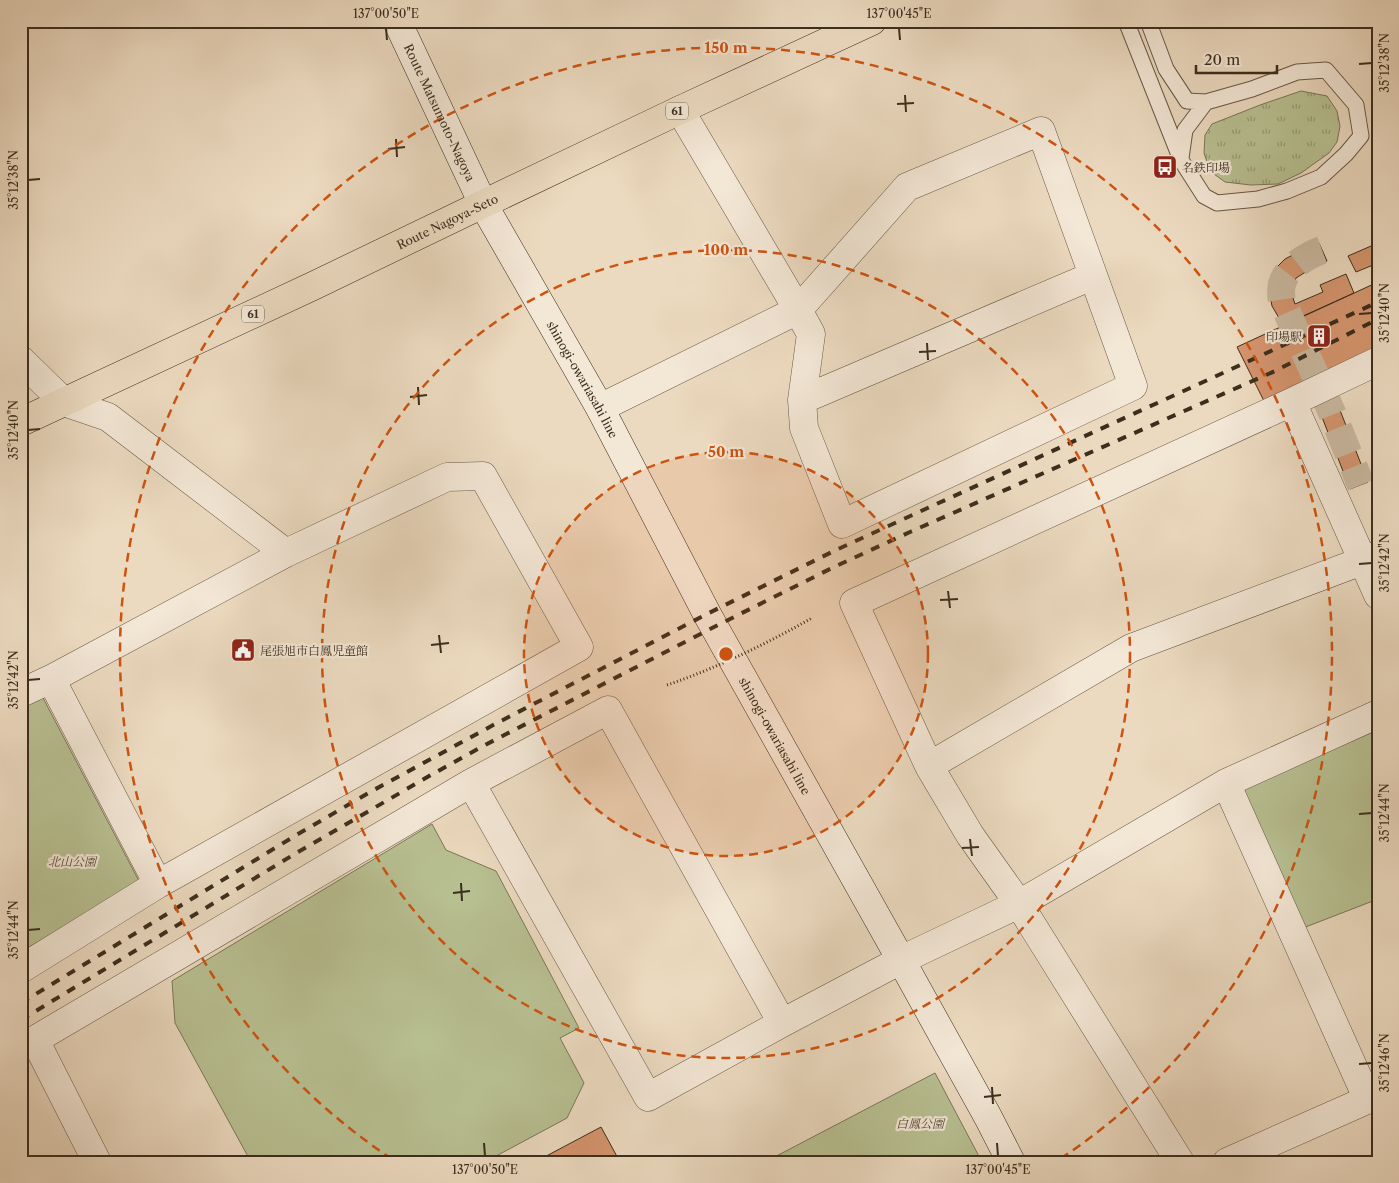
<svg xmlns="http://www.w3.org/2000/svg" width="1399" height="1183" viewBox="0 0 1399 1183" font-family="'Libre Caslon Text','Noto Serif JP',serif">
  <defs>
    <pattern id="grass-tufts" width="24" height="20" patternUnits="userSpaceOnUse" patternTransform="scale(1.25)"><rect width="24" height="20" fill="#b8c092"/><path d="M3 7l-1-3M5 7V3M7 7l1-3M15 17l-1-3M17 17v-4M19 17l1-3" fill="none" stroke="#979c77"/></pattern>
  </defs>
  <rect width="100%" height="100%" fill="#ecdac0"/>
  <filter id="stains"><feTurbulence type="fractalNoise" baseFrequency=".004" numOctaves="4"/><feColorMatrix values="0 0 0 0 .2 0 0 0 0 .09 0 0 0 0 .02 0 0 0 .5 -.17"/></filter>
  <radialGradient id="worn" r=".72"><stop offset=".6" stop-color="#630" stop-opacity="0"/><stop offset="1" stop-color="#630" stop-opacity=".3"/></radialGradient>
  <path fill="url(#grass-tufts)" stroke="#7a7758" d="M 1301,91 L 1327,96 L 1337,111 L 1340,126 L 1337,142 L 1329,153 L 1301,173 L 1278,184 L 1251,185 L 1225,182 L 1210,171 L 1204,153 L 1205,135 L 1212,124 L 1260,105 Z"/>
  <path fill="#b8c092" stroke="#7a7758" d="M 42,696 L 139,881 L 21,952 L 21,705 Z
    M 1378,730 L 1378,899 L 1303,928 L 1240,788 Z
    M 432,824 L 446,850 L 496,871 L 579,1028 L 560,1038 L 584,1083 L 567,1118 L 485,1162 L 251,1162 L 175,1023 L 172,981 Z
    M 935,1073 L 982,1162 L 765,1162 Z"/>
  <path fill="#d5956e" stroke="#3c2e1d" d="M 1319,243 L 1327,261 L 1315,266 L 1296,278 L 1291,292 L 1295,304 L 1323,292 L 1320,285 L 1346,274 L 1354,293 L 1283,325 L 1272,306 L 1269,291 L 1272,278 L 1278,266 L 1285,259 L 1308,247 Z
    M 1378,243 L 1378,263 L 1356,272 L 1348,256 Z
    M 1378,282 L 1378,354 L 1266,405 L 1237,347 Z
    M 1338,405 L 1368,482 L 1350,489 L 1320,412 Z
    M 601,1127 L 620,1162 L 535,1162 Z"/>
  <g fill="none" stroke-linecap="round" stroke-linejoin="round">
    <path stroke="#c9b89f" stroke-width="28" stroke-dasharray="28 14" stroke-linecap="butt" d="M 1322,250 C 1308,255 1288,267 1283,281 C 1280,288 1281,295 1282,301 L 1330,408 L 1361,485"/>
    <defs>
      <path id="lane" d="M 1126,21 L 1181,160 L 1204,196 L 1217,203 L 1258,199 L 1287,191 L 1321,177 L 1346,154 L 1361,136 L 1356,105 L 1326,70 L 1297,72 L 1252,89 L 1206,102 L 1187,101 L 1166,69 L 1148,21
        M 1181,158 L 1185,130 L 1206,102"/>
      <path id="street" d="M 21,360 L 64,402 L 108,417 L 286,553
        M 802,400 L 1092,276
        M 1292,402 L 1378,595
        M 600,408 L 798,310 L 907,187 L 1041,131 L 1133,386 L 842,524 L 804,428 L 802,400 L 811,334 L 798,310 L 680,110
        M 51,679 L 158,884
        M 21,693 L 51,679 L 286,553 L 447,477 L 483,476 L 579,647 L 158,884 L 21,969
        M 929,766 L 1131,648 L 1378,555
        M 471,783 L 648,1097 L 782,1023 L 901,960 L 1019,904 L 1226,783 L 1378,714
        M 1226,783 L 1368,1100
        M 35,1040 L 97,1162
        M 21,1048 L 471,783 L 608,710 L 782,1023
        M 1180,1162 L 1019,904 L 970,835 L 929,766 L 854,603 L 1292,402 L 1378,361
        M 1227,1162 L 1378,1095"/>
      <g id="secondary">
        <path id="s1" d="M 397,21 L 483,204 L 600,408 L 707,614 L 901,960 L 988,1117 L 1011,1162"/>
      </g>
      <g id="primary">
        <path id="s2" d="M 21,422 L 313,286 L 483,204 L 680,110 L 872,21"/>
      </g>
    </defs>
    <use href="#lane" stroke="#685946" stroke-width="17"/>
    <use href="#street" stroke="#685946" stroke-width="29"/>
    <use href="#secondary" stroke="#3c2e1d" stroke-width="29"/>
    <use href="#primary" stroke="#3c2e1d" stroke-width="29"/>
    <use href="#lane" stroke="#f3e7d6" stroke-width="15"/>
    <use href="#street" stroke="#f3e7d6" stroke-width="28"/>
    <use href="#secondary" stroke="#f3e7d6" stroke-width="28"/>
    <use href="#primary" stroke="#ecdac0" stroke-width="28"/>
    <path stroke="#3c2e1d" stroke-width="4" stroke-dasharray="9 9" stroke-linecap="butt" d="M 21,1003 L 298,834 L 372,791 L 497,723 L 707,614 L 836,550 L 1378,302
      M 21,1020 L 298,852 L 431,775 L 485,745 L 714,627 L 834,567 L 910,532 L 1275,371 L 1378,319"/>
    <path stroke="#3c2e1d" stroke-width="3" stroke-dasharray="1 2.5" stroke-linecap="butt" d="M 667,685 C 717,668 766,644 812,618"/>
  </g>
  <path fill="none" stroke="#3c2e1d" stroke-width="2" d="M 386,28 L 387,40M 899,28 L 900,40M 1359,64 L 1372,63M 905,95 L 906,112M 897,104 L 914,103M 396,139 L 397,157M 388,149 L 405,147M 28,180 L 40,179M 1359,314 L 1372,313M 927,343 L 928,360M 919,352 L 936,351M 418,387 L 419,405M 410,397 L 427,395M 28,430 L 40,429M 1359,564 L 1372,563M 948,591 L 950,608M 940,600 L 958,599M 439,635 L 441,653M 431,645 L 449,643M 28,680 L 40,679M 1359,814 L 1372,813M 970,839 L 972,856M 962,848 L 979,847M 461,883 L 462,901M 453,893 L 470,891M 28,930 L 40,929M 1359,1064 L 1372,1063M 992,1087 L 993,1104M 984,1097 L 1001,1095M 484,1143 L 485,1156M 997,1143 L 998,1156"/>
  <circle cx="726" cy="654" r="202" fill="#ce530f" fill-opacity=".12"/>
  <g fill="none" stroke="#ce530f" stroke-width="2.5" stroke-dasharray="9 6">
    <circle cx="726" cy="654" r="202"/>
    <circle cx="726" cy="654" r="404"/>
    <path d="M392 1159A606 606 0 1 1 1060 1159"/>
  </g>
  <defs>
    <symbol id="bus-square" viewBox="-11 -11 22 22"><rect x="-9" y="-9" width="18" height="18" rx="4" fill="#8f2418" stroke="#f3e7d6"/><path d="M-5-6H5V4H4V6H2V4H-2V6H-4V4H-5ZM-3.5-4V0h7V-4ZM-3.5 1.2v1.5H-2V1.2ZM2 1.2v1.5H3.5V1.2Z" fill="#fff"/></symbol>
    <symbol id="building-square" viewBox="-11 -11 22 22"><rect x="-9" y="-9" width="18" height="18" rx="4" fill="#8f2418" stroke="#f3e7d6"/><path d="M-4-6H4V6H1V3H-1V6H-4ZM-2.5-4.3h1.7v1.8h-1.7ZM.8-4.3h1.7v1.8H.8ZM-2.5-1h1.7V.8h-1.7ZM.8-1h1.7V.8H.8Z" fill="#fff"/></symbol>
    <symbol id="civic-square" viewBox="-11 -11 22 22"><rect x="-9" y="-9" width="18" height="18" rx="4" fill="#8f2418" stroke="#f3e7d6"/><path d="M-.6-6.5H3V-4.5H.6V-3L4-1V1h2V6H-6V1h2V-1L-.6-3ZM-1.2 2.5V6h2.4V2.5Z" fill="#fff"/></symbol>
  </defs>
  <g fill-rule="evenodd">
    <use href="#bus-square" x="1151" y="153" width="28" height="28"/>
    <use href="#building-square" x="1305" y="322" width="28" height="28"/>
    <use href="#civic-square" x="229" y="636" width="28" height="28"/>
  </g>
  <g text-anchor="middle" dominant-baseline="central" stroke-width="4.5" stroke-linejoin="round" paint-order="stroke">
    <g fill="#f3e7d6" stroke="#736654" stroke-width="1">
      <rect x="666" y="102.5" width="22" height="17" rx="4"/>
      <rect x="242" y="305.5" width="22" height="17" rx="4"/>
    </g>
    <g font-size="11" font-weight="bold" fill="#3c2e1d">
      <text x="677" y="111">61</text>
      <text x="253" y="314">61</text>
    </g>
    <g font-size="12" fill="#3c2e1d" stroke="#f3e7d6">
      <text stroke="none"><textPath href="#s1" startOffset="101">Route Matsumoto-Nagoya</textPath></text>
      <text stroke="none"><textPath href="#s2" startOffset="471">Route Nagoya-Seto</textPath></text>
      <text stroke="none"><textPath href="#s1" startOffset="404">shinogi-owariasahi line</textPath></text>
      <text stroke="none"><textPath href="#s1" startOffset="809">shinogi-owariasahi line</textPath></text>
    </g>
    <g font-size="12" fill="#3c2e1d" stroke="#f3e7d6" text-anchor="start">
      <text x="1182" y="167">名鉄印場</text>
      <text x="1302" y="336" text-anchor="end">印場駅</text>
      <text x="260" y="650">尾張旭市白鳳児童館</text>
    </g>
    <g font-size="12" font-style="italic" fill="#554b34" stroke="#f3e7d6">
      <text x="72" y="861">北山公園</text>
      <text x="920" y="1123">白鳳公園</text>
    </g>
  </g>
  <circle cx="726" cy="654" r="8" fill="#ce530f" stroke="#f3e7d6" stroke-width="2.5"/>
  <g font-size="15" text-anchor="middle" font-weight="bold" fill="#ce530f" stroke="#f3e7d6" stroke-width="4.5" stroke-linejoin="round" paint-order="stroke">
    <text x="726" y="53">150 m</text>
    <text x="726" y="255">100 m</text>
    <text x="726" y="457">50 m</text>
  </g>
  <rect width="1399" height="1183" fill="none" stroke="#ecdac0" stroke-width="55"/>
  <path d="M1196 65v8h81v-8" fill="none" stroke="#3c2e1d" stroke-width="2.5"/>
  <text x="1204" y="65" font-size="15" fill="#3c2e1d" stroke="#f3e7d6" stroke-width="4" paint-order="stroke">20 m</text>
  <rect x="28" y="28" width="1344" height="1128" fill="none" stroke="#3c2e1d" stroke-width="2"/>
  <g font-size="12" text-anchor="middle" fill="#3c2e1d">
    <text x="386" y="18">137°00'50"E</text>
    <text x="899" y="18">137°00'45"E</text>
    <text transform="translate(1385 63) rotate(-90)" y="4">35°12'38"N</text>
    <text transform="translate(14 180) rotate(-90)" y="4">35°12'38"N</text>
    <text transform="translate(1385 313) rotate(-90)" y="4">35°12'40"N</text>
    <text transform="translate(14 430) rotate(-90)" y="4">35°12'40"N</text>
    <text transform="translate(1385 563) rotate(-90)" y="4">35°12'42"N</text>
    <text transform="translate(14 680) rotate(-90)" y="4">35°12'42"N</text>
    <text transform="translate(1385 813) rotate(-90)" y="4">35°12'44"N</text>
    <text transform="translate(14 930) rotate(-90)" y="4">35°12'44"N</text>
    <text transform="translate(1385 1063) rotate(-90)" y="4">35°12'46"N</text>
    <text x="485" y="1174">137°00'50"E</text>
    <text x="998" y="1174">137°00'45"E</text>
  </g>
  <rect width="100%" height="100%" filter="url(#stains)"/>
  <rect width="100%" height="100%" fill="url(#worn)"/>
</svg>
